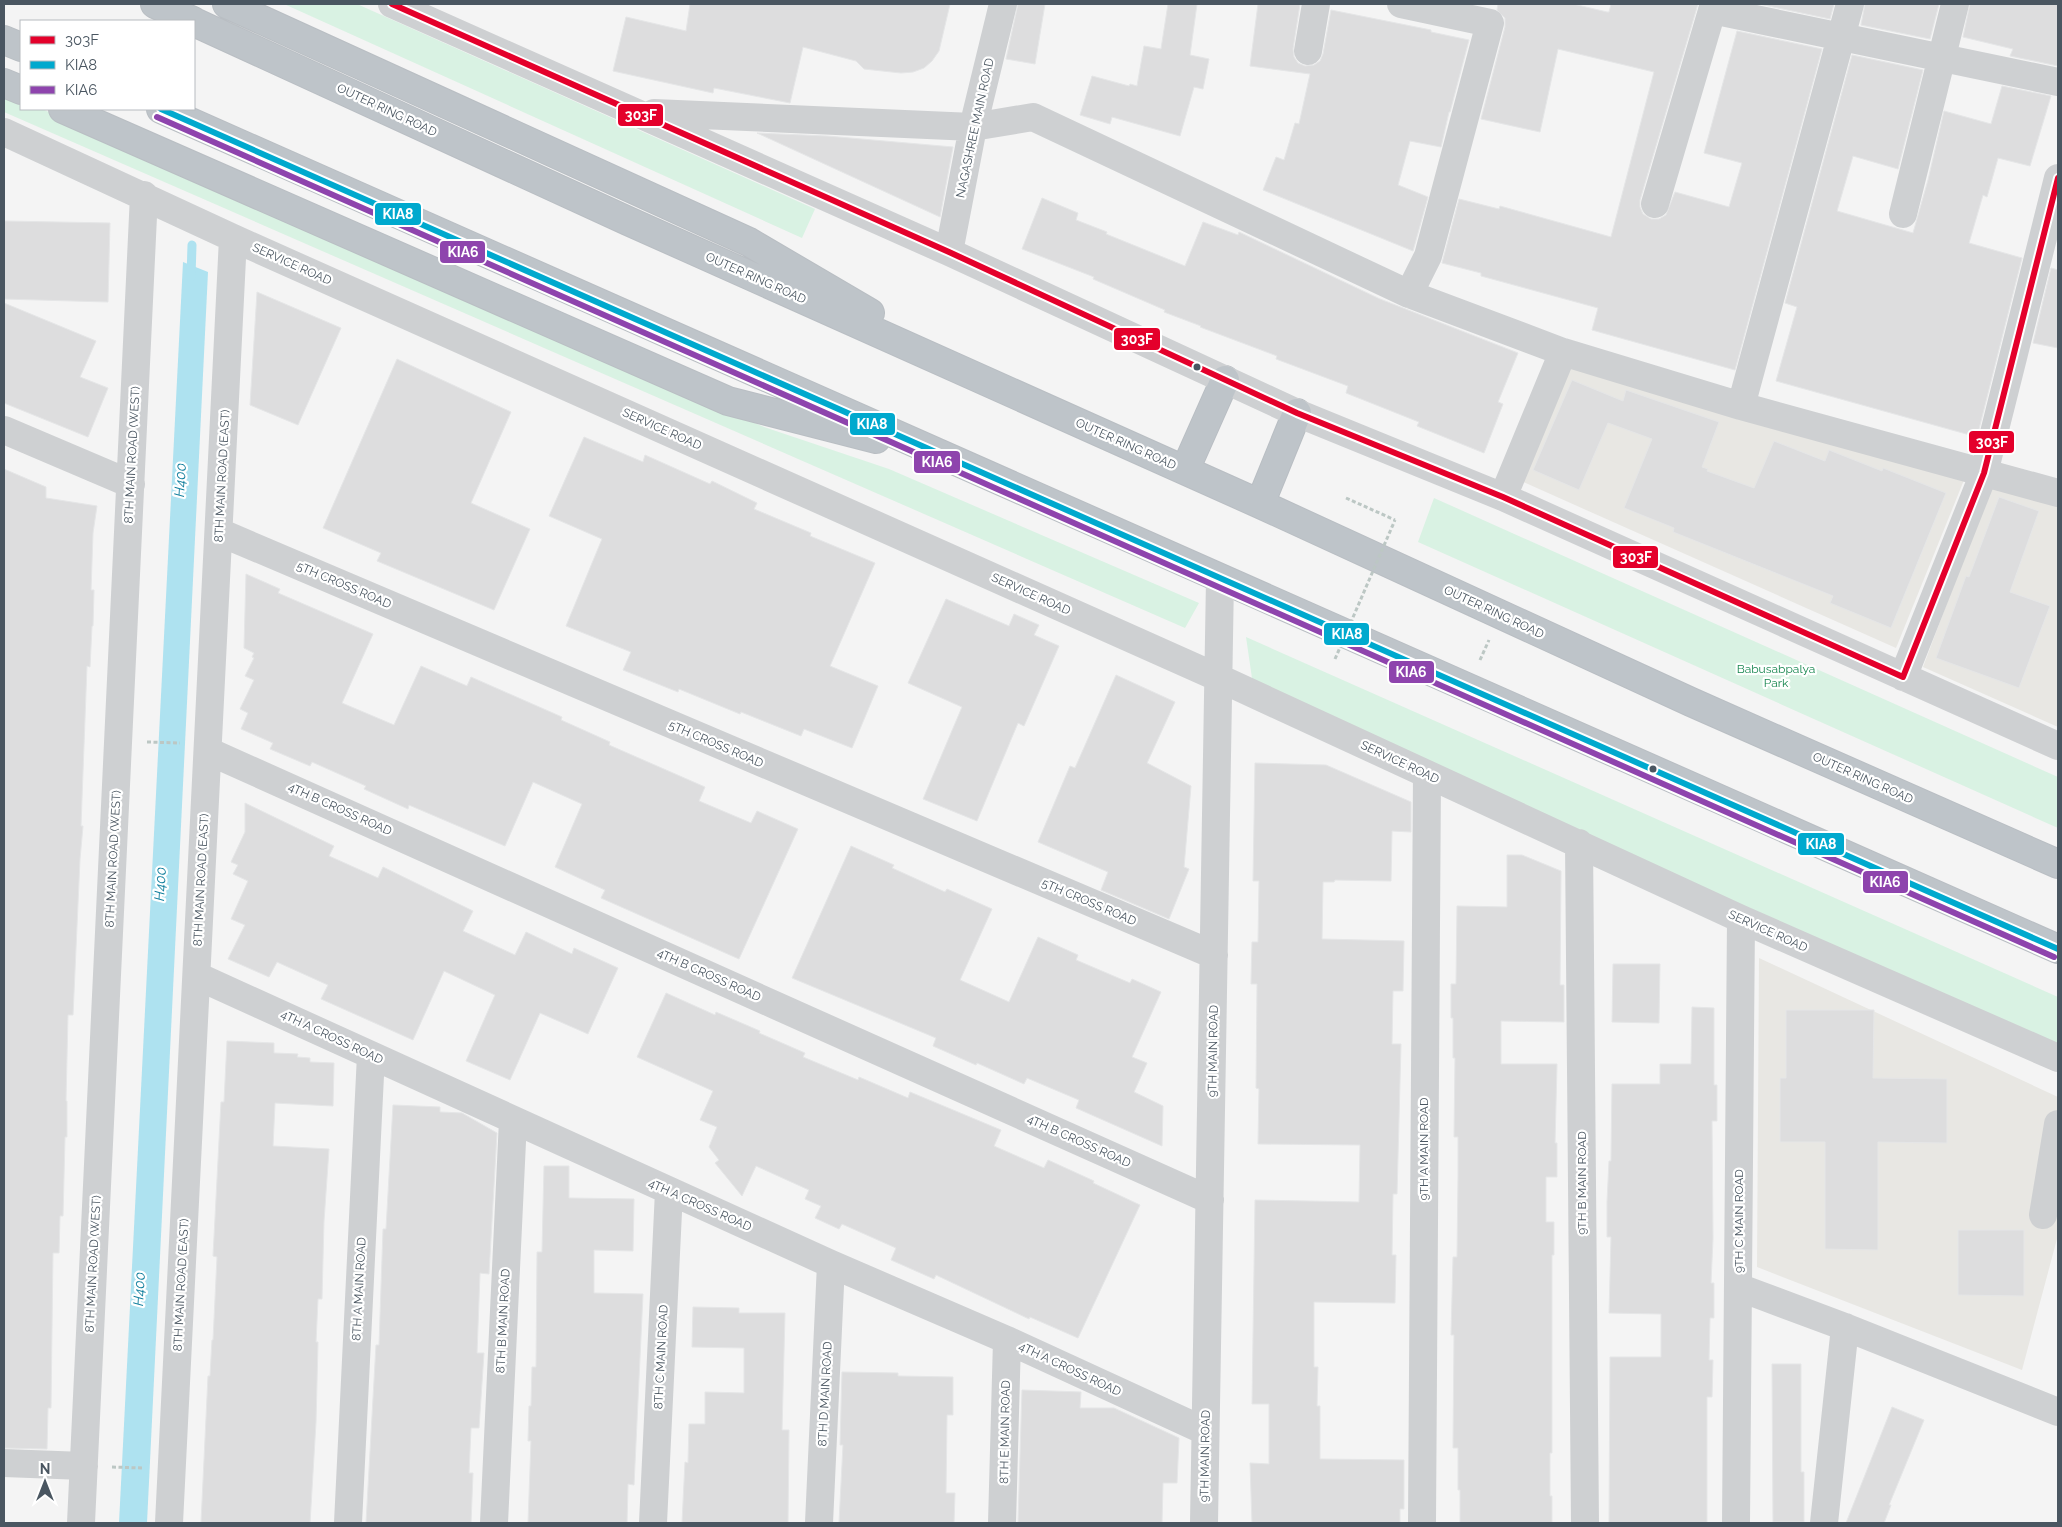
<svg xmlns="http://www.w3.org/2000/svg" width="2062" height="1527" viewBox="0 0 2062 1527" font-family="Raleway,sans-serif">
  <rect width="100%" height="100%" fill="#f4f4f4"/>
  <path fill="#e8e7e3" d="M 1572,364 L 1964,480 L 1896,648 L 1521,481 Z
    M 1991,486 L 2058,506 L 2058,727 L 1923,667 Z
    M 1759,958 L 2058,1097 L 2058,1235 L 2022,1370 L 1757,1267 Z"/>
  <path fill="#d9f2e3" d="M 284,4 L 357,4 L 815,209 L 802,238 Z
    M 4,92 L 21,100 L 21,109 L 42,109 L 764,427 L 889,469 L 1199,603 L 1185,628 L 4,112 Z
    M 1434,498 L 2058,777 L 2058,828 L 1418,542 Z
    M 1246,637 L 2058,997 L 2058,1047 L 1253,685 Z"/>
  <path fill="#aee2f0" d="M 183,262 L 208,272 L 147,1523 L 119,1523 Z"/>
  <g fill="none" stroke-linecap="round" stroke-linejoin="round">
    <path stroke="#aee2f0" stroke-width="9" d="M 191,277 L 192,245"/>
  </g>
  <path fill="#ddddde" stroke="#e5e6e7" d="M 690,4 L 950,4 L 939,51 L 932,61 L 924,68 L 913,72 L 901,73 L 864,69 L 856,61 L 803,47 L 790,103 L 714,88 L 713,93 L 613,71 L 626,17 L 686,31 Z
    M 1018,4 L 1045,4 L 1035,64 L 1006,59 Z
    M 1168,4 L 1197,4 L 1190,55 L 1209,59 L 1203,89 L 1194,87 L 1180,136 L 1112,117 L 1110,124 L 1080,115 L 1092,76 L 1129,86 L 1130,84 L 1137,86 L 1144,46 L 1161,49 Z
    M 1258,4 L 1300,4 L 1293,49 L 1294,57 L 1298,63 L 1305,66 L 1314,65 L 1320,61 L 1323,54 L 1331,10 L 1431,30 L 1431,32 L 1469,40 L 1450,112 L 1449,112 L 1441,147 L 1410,141 L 1398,185 L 1428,197 L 1413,251 L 1263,190 L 1276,157 L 1284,160 L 1295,123 L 1299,124 L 1310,74 L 1250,66 Z
    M 1498,4 L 1573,4 L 1607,12 L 1609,12 L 1611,4 L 1698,4 L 1640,200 L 1640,207 L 1643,214 L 1651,219 L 1659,219 L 1666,215 L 1675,192 L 1729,207 L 1742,163 L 1704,153 L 1737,31 L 1822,49 L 1735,370 L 1592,330 L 1598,308 L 1481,276 L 1481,273 L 1442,263 L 1459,199 L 1499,209 L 1500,206 L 1611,237 L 1654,72 L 1558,49 L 1540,132 L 1481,119 L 1505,27 L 1505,18 L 1497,10 Z
    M 1759,4 L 1834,4 L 1830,19 Z
    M 1865,4 L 1939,4 L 1930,39 L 1861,25 Z
    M 1970,4 L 2058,4 L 2058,66 L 2010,56 L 2013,49 L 1963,37 Z
    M 1852,55 L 1923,70 L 1898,169 L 1853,156 L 1837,211 L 1913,233 L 1928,180 L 1944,111 L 1991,124 L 2002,86 L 2051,96 L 2030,166 L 1998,158 L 1987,197 L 1983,195 L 1969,243 L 2022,258 L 1977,437 L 1776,381 L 1797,307 L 1785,303 Z
    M 757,133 L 827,136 L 953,147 L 940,217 Z
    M 1042,198 L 1078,213 L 1076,220 L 1107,232 L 1106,234 L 1185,266 L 1203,222 L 1238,235 L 1239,232 L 1380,299 L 1518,353 L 1498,402 L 1503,404 L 1484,453 L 1417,426 L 1419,422 L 1346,393 L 1348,386 L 1276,359 L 1277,356 L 1200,327 L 1201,326 L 1164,312 L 1165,310 L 1093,279 L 1094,277 L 1022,249 Z
    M 4,221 L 110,223 L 108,302 L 4,299 Z
    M 2051,268 L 2058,270 L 2058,348 L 2033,343 Z
    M 257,292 L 341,328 L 298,425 L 250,405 Z
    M 4,303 L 96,341 L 80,377 L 108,388 L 88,437 L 4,403 Z
    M 397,359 L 511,412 L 471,503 L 530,529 L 494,610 L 377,561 L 381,553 L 323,528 Z
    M 1572,380 L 1623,401 L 1626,390 L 1719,422 L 1702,467 L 1708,469 L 1707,471 L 1754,488 L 1774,441 L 1825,461 L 1829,450 L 1882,471 L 1883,468 L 1946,493 L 1891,628 L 1830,603 L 1833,596 L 1673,532 L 1674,528 L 1624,508 L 1652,439 L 1608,423 L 1579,490 L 1533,470 Z
    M 584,437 L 643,462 L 645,455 L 710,484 L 712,481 L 757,503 L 754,509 L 811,533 L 810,536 L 875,563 L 830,666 L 878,686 L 852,748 L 804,729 L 801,736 L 741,712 L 740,714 L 679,689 L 678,692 L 623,670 L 631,652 L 566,626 L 602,539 L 549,516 Z
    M 4,469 L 46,487 L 46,498 L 97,506 L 93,533 L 91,590 L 94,590 L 93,626 L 92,626 L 90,667 L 87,666 L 81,826 L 83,826 L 80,859 L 73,1015 L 68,1015 L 66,1101 L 67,1101 L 67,1137 L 65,1137 L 63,1216 L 60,1216 L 59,1253 L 53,1253 L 51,1408 L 48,1408 L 47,1449 L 4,1448 Z
    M 1999,497 L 2039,511 L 2010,592 L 2050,606 L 2019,688 L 1936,658 L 1966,576 L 1969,577 Z
    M 246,574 L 280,589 L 278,593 L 373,634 L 342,703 L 394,725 L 421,666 L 467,686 L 471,677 L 562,717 L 561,720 L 610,742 L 609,745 L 705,787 L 699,801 L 751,823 L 757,811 L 798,829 L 739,959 L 601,898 L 605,890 L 555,867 L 582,804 L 533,782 L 505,846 L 409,805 L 408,809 L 364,789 L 366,786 L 312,762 L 310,766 L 270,749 L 273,743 L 241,729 L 248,713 L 240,709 L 254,680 L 245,676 L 254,658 L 252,657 L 254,653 L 244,648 Z
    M 946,599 L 1009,626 L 1014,614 L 1039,625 L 1034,635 L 1059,646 L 1024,726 L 1018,723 L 977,821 L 923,799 L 962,707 L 908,683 Z
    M 1116,675 L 1175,702 L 1147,763 L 1191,786 L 1184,867 L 1189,869 L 1169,919 L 1101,890 L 1108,872 L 1038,842 L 1070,766 L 1075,768 Z
    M 1255,763 L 1326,765 L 1411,802 L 1411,832 L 1392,831 L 1391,881 L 1335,880 L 1334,882 L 1323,882 L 1322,939 L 1404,941 L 1403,991 L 1393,991 L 1392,1044 L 1401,1044 L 1397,1194 L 1393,1194 L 1392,1255 L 1396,1255 L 1395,1303 L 1314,1302 L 1314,1367 L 1318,1367 L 1317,1406 L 1320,1406 L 1320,1459 L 1404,1460 L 1404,1509 L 1400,1509 L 1400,1523 L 1252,1523 L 1250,1463 L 1269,1464 L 1269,1404 L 1252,1404 L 1255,1200 L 1359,1202 L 1360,1145 L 1258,1144 L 1259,1089 L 1256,1088 L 1257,984 L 1251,984 L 1252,942 L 1258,942 L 1259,881 L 1253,881 Z
    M 245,803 L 334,846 L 329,856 L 378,878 L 383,867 L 473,911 L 463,931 L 515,955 L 526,932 L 572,954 L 574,948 L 618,968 L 588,1034 L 540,1013 L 510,1080 L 466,1061 L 495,995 L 444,971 L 413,1040 L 321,999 L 328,985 L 277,962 L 269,977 L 228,959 L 245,925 L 231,919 L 248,881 L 233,874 L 238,865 L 231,862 L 245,832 Z
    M 851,846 L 894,865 L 892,868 L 945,892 L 947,889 L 992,909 L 960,980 L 1009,1002 L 1038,937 L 1078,955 L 1076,960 L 1130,983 L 1132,979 L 1161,992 L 1132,1057 L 1147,1063 L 1134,1092 L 1163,1106 L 1162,1146 L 1076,1108 L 1079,1100 L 1027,1078 L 1024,1084 L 977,1063 L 976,1065 L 933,1046 L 936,1038 L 792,978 Z
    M 1507,855 L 1522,855 L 1561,871 L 1560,985 L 1564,985 L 1564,1022 L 1501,1021 L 1501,1064 L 1557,1064 L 1555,1143 L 1557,1143 L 1557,1177 L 1546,1177 L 1546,1222 L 1554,1222 L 1554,1255 L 1552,1255 L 1552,1453 L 1550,1453 L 1550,1496 L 1552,1496 L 1552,1523 L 1460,1523 L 1460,1490 L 1458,1490 L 1458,1448 L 1453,1448 L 1454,1335 L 1451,1335 L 1453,1257 L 1457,1257 L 1458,1177 L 1458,1137 L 1454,1137 L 1455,1058 L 1453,1058 L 1453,1018 L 1451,1018 L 1451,984 L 1456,984 L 1457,906 L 1507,907 Z
    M 1613,964 L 1660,964 L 1659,1023 L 1612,1022 Z
    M 666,993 L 715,1015 L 716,1012 L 760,1031 L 759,1033 L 805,1053 L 803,1057 L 858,1080 L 859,1077 L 908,1098 L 910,1092 L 1001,1130 L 994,1146 L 1044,1168 L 1048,1160 L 1094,1181 L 1093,1183 L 1140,1205 L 1078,1338 L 1030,1317 L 1029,1319 L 936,1275 L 934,1279 L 891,1260 L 896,1248 L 842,1224 L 839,1229 L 815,1218 L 821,1206 L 805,1199 L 809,1190 L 756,1166 L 742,1196 L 715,1163 L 719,1160 L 709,1147 L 717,1127 L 700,1120 L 713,1091 L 637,1057 Z
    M 1692,1007 L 1714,1008 L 1714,1085 L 1717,1085 L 1717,1121 L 1712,1121 L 1713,1239 L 1711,1283 L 1714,1283 L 1714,1318 L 1710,1318 L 1709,1360 L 1713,1360 L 1712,1397 L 1707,1397 L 1707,1523 L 1609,1523 L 1610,1357 L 1661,1357 L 1661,1314 L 1609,1313 L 1611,1237 L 1607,1237 L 1607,1202 L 1609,1161 L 1611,1161 L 1612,1084 L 1660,1084 L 1660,1064 L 1691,1064 Z
    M 1786,1010 L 1874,1010 L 1873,1078 L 1947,1079 L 1947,1143 L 1878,1142 L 1878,1250 L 1825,1249 L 1825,1142 L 1780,1142 L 1780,1078 L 1786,1078 Z
    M 227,1041 L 274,1043 L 274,1053 L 298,1054 L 297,1057 L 310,1058 L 310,1062 L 334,1063 L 333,1106 L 275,1103 L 273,1146 L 329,1149 L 324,1221 L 322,1299 L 318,1299 L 316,1342 L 318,1342 L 316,1422 L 310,1523 L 201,1523 L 208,1376 L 210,1376 L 212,1340 L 213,1340 L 217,1257 L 213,1256 L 215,1218 L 221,1102 L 224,1102 Z
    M 393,1105 L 440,1107 L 440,1112 L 462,1113 L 497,1133 L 489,1274 L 480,1273 L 477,1353 L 484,1353 L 479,1428 L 471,1428 L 469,1473 L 473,1473 L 471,1523 L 366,1523 L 376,1345 L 379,1345 L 383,1229 L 386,1229 Z
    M 544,1166 L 569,1166 L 569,1198 L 634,1199 L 633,1251 L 594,1250 L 594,1293 L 643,1294 L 634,1485 L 628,1484 L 627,1523 L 528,1523 L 531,1441 L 528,1441 L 529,1406 L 531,1406 L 532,1367 L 536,1367 L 537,1252 L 542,1252 Z
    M 1958,1230 L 2024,1230 L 2024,1296 L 1958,1295 Z
    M 693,1307 L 739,1308 L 739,1313 L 785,1313 L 782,1430 L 789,1430 L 788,1523 L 682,1523 L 685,1462 L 688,1463 L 689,1424 L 705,1424 L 705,1392 L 744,1393 L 744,1348 L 692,1347 Z
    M 1772,1364 L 1801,1364 L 1801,1472 L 1804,1472 L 1804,1522 L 1773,1522 Z
    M 842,1372 L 898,1373 L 898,1376 L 953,1377 L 953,1415 L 947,1415 L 946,1493 L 955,1493 L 954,1523 L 839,1523 L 843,1445 L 840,1445 Z
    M 1022,1390 L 1081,1392 L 1080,1408 L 1114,1408 L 1179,1438 L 1177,1483 L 1163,1483 L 1162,1523 L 1018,1523 Z
    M 1892,1407 L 1924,1420 L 1889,1505 L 1891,1505 L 1884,1523 L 1846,1523 Z"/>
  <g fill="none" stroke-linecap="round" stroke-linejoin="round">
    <defs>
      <path id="highway" d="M 155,4 L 193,21
        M 227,4 L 749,242 L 870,313
        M 194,22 L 628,221 L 1260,504 L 1691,702 L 2058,864
        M 4,40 L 21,47
        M 4,83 L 21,90
        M 63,109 L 728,401 L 876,439
        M 161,109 L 2058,949
        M 1185,470 L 1225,380
        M 1260,504 L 1297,413"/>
    </defs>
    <use href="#highway" stroke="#b9bec3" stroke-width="30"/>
    <path stroke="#bcc7c4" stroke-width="3" stroke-dasharray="4 2.5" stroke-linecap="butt" d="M 1346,498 L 1395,520
      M 1480,660 L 1489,640
      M 147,742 L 180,743
      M 112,1467 L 143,1468"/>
    <path stroke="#ced0d2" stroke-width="28" d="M 392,4 L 949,252 L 1297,413 L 1503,497 L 2058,746
      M 1401,4 L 1490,23 L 1428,256 L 1409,294
      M 1712,10 L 2058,82
      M 1308,51 L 1316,4
      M 654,113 L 973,127 L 1033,117 L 1409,294 L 1563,352 L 1741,406 L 2058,493
      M 4,132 L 233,238 L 1219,678 L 1741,919 L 2058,1058
      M 1655,204 L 1714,4
      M 1903,214 L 1955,4
      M 949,252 L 973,127 L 1003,4
      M 1741,406 L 1850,4
      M 4,430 L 131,484
      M 1503,497 L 1563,352
      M 219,532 L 1214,955
      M 1903,677 L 1984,473 L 2058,178
      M 208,751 L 1210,1200
      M 1579,843 L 1585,1523
      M 197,976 L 831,1264 L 1007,1340 L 1205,1431
      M 2043,1215 L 2058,1124
      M 1738,1287 L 1845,1327 L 2058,1412
      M 4,1463 L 84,1466
      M 81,1523 L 144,195
      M 169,1523 L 233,238
      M 348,1523 L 371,1055
      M 494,1523 L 513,1120
      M 653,1523 L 669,1191
      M 819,1523 L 831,1264
      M 1002,1523 L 1007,1340
      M 1204,1523 L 1220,579
      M 1422,1523 L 1427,774
      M 1736,1523 L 1741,919
      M 1824,1523 L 1845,1327"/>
    <use href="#highway" stroke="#bec4c9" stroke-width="28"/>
    <path stroke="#bcc7c4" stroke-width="3" stroke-dasharray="4 2.5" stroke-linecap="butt" d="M 1335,659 L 1395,520"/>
    <defs>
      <path id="bus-1" d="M 392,4 L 949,252 L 1297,413 L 1503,497 L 1903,677 L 1984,473 L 2058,178"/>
      <path id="bus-2" d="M 161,109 L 2058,949"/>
      <path id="bus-3" d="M 157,117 L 2054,957"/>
    </defs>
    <use href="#bus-1" stroke="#fff" stroke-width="10"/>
    <use href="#bus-2" stroke="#fff" stroke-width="10"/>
    <use href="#bus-3" stroke="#fff" stroke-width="10"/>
    <use href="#bus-1" stroke="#e4002b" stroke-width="6"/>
    <use href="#bus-2" stroke="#00a9ce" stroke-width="6"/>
    <use href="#bus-3" stroke="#8e44ad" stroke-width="6"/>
  </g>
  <g fill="#4a5661" stroke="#fff" stroke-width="2">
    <circle cx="1197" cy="367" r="4.5"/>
    <circle cx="1653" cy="769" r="4.5"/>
  </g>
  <g text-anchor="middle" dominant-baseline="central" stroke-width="4.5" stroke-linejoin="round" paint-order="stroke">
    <g font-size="12" fill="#4a5661" stroke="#fff">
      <text transform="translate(387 110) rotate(25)">OUTER RING ROAD</text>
      <text transform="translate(975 128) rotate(-78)">NAGASHREE MAIN ROAD</text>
      <text transform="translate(292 264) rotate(24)">SERVICE ROAD</text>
      <text transform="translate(756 278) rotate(24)">OUTER RING ROAD</text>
      <text transform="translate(662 429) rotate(24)">SERVICE ROAD</text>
      <text transform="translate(1126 444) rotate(24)">OUTER RING ROAD</text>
      <text transform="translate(132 455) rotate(-87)">8TH MAIN ROAD (WEST)</text>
      <text transform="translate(222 476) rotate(-87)">8TH MAIN ROAD (EAST)</text>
      <text transform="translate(344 585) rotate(23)">5TH CROSS ROAD</text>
      <text transform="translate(1031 594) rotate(24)">SERVICE ROAD</text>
      <text transform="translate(1494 612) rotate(25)">OUTER RING ROAD</text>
      <text transform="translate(716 744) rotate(23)">5TH CROSS ROAD</text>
      <text transform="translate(1400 762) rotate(25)">SERVICE ROAD</text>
      <text transform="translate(1863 778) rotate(24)">OUTER RING ROAD</text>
      <text transform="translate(340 809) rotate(24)">4TH B CROSS ROAD</text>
      <text transform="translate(113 859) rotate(-87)">8TH MAIN ROAD (WEST)</text>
      <text transform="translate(201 880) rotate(-87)">8TH MAIN ROAD (EAST)</text>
      <text transform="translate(1089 902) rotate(23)">5TH CROSS ROAD</text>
      <text transform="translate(1768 931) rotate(24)">SERVICE ROAD</text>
      <text transform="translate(709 975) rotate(24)">4TH B CROSS ROAD</text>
      <text transform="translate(332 1037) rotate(25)">4TH A CROSS ROAD</text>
      <text transform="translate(1213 1051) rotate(-89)">9TH MAIN ROAD</text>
      <text transform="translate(1079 1141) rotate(24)">4TH B CROSS ROAD</text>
      <text transform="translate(1424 1149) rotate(-90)">9TH A MAIN ROAD</text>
      <text transform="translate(1582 1183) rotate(-90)">9TH B MAIN ROAD</text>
      <text transform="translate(700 1205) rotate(24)">4TH A CROSS ROAD</text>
      <text transform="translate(1739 1221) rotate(-90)">9TH C MAIN ROAD</text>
      <text transform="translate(93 1264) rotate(-87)">8TH MAIN ROAD (WEST)</text>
      <text transform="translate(181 1285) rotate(-87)">8TH MAIN ROAD (EAST)</text>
      <text transform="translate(359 1289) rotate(-87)">8TH A MAIN ROAD</text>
      <text transform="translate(503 1321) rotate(-87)">8TH B MAIN ROAD</text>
      <text transform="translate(661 1357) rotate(-87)">8TH C MAIN ROAD</text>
      <text transform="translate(1070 1369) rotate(25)">4TH A CROSS ROAD</text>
      <text transform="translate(825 1394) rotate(-87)">8TH D MAIN ROAD</text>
      <text transform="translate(1005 1432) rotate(-89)">8TH E MAIN ROAD</text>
      <text transform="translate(1205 1456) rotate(-89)">9TH MAIN ROAD</text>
    </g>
    <g font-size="12" fill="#17864f" stroke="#fff">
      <text x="1776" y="669">Babusabpalya<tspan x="1776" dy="14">Park</tspan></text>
    </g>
    <g font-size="14" font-style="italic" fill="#0c7c9b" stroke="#fff">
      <text transform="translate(180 480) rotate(-87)">H400</text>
      <text transform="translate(160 884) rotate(-87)">H400</text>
      <text transform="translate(139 1289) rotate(-87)">H400</text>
    </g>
  </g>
  <g stroke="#fff" stroke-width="2">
    <rect x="617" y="103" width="47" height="24" rx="5" fill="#e4002b"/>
    <rect x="374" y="202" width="48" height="24" rx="5" fill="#00a9ce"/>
    <rect x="439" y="240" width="47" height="24" rx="5" fill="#8e44ad"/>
    <rect x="1113" y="327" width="48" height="24" rx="5" fill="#e4002b"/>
    <rect x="849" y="412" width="47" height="24" rx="5" fill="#00a9ce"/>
    <rect x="1968" y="430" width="47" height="24" rx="5" fill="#e4002b"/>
    <rect x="913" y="450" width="48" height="24" rx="5" fill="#8e44ad"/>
    <rect x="1612" y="545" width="47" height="24" rx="5" fill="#e4002b"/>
    <rect x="1323" y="622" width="47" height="24" rx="5" fill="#00a9ce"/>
    <rect x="1388" y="660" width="47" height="24" rx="5" fill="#8e44ad"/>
    <rect x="1797" y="832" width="48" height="24" rx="5" fill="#00a9ce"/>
    <rect x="1862" y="870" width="47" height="24" rx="5" fill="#8e44ad"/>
  </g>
  <g font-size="14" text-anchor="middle" font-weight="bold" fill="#fff">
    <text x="641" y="120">303F</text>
    <text x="398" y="219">KIA8</text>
    <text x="463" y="257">KIA6</text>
    <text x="1137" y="344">303F</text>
    <text x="872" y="429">KIA8</text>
    <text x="1992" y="447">303F</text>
    <text x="937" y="467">KIA6</text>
    <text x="1636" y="562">303F</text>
    <text x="1347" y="639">KIA8</text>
    <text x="1411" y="677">KIA6</text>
    <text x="1821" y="849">KIA8</text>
    <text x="1885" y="887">KIA6</text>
  </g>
  <rect width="2062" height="1527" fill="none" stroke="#4a5661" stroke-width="10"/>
  <rect x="20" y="20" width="175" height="90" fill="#ffffff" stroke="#b7bbc0"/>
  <rect x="30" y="36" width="25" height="8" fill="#e4002b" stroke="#b7bbc0"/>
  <text x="65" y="45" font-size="15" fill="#4a5661">303F</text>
  <rect x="30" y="61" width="25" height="8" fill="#00a9ce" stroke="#b7bbc0"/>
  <text x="65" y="70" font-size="15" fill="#4a5661">KIA8</text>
  <rect x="30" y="86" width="25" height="8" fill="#8e44ad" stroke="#b7bbc0"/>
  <text x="65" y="95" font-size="15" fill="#4a5661">KIA6</text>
  <g transform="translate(45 1482)" stroke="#ffffff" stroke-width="4" paint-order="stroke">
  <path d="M0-4L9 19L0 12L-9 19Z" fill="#4a5661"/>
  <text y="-8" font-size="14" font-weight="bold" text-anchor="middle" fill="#4a5661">N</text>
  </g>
</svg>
